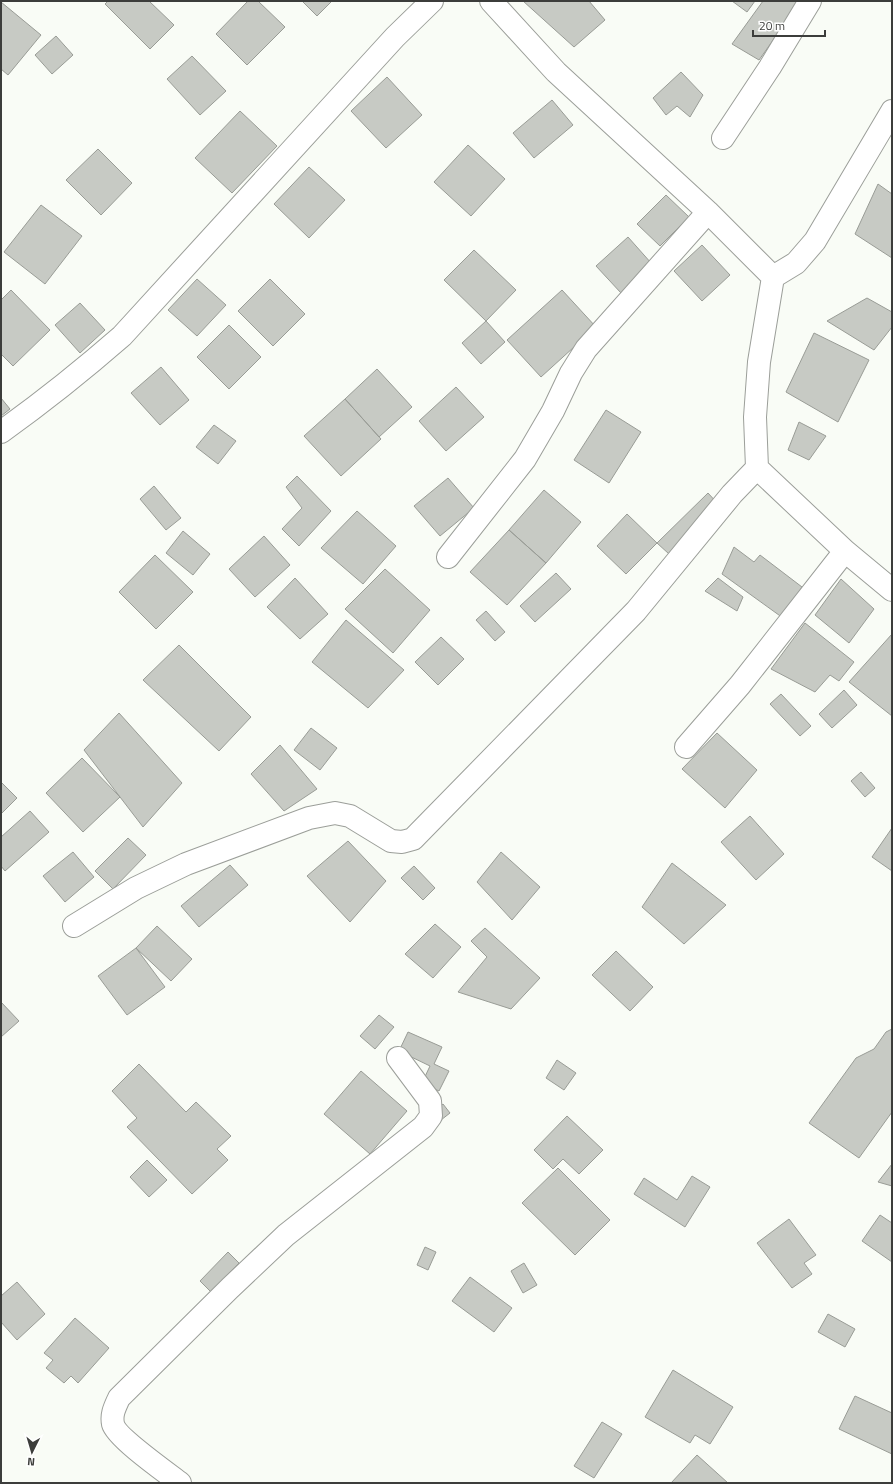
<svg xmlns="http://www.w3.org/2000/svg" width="893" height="1484" viewBox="0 0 893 1484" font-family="'Titillium Web',sans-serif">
  <rect width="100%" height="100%" fill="#f9fcf6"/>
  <path fill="#c7cac4" stroke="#999c96" d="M 108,1 L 149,1 L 174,25 L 150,49 L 105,4 Z
    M 248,1 L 258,1 L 285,27 L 247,65 L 216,34 Z
    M 302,1 L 332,1 L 317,16 Z
    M 523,1 L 589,1 L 605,20 L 574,47 Z
    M 732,1 L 755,1 L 747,12 Z
    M 763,1 L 801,1 L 759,60 L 732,44 Z
    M 1,2 L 41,35 L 8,75 L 1,69 Z
    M 56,36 L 73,55 L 52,74 L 35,55 Z
    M 192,56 L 226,91 L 200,115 L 167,79 Z
    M 681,72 L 703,95 L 690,117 L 677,106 L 666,115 L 653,98 Z
    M 387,77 L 422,115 L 386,148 L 351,111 Z
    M 552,100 L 573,125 L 534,158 L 513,133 Z
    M 240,111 L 277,146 L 232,193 L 195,158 Z
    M 468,145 L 505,179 L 471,216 L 434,182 Z
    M 98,149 L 132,183 L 101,215 L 66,180 Z
    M 309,167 L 345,200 L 309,238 L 274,204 Z
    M 878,184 L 892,194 L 892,258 L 855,234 Z
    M 666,195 L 689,217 L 660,246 L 637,224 Z
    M 41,205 L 82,236 L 45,284 L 4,252 Z
    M 628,237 L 652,264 L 621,293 L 596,266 Z
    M 702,245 L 730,275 L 702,301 L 674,271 Z
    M 474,250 L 516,290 L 486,321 L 444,280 Z
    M 197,279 L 226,305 L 197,336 L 168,310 Z
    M 270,279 L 305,314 L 273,346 L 238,311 Z
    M 11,290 L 50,330 L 13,366 L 1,354 L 1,300 Z
    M 562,290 L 596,327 L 541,377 L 507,340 Z
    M 867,298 L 892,312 L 892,327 L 874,350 L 827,321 Z
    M 80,303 L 105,330 L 80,353 L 55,325 Z
    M 486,321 L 505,342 L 481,364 L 462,343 Z
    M 229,325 L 261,357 L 229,389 L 197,357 Z
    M 814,333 L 869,360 L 838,422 L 786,392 Z
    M 161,367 L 189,400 L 160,425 L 131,393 Z
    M 377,369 L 412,407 L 379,437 L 345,399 Z
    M 456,387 L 484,417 L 446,451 L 419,421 Z
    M 1,398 L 10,409 L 1,416 Z
    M 345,399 L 381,439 L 341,476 L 304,436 Z
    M 606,410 L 641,432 L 609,483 L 574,460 Z
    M 799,422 L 826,436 L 809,460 L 788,450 Z
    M 214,425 L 236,441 L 218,464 L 196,447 Z
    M 297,476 L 331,511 L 299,546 L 282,529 L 302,508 L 286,487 Z
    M 448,478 L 474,508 L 440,536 L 414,506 Z
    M 154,486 L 181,518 L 166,530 L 140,499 Z
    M 544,490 L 581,522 L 546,563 L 509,530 Z
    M 708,493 L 719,505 L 669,554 L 657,543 Z
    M 357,511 L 396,546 L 363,584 L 321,548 Z
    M 627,514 L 657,543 L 626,574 L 597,546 Z
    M 509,530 L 546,563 L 507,605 L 470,572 Z
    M 183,531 L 210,554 L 193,575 L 166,553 Z
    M 264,536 L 290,565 L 255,597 L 229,569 Z
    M 734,547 L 754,562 L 760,555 L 802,587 L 783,618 L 722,574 Z
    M 155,555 L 193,592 L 156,629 L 119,592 Z
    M 385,569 L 430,610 L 393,653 L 345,609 Z
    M 556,573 L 571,589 L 535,622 L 520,606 Z
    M 295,578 L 328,614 L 300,639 L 267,607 Z
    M 718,578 L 743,597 L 737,611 L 705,591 Z
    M 841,579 L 874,609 L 849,643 L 815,615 Z
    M 486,611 L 505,632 L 495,641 L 476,620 Z
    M 346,620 L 404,670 L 368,708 L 312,662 Z
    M 805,623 L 854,662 L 839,681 L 830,675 L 815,692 L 771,669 Z
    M 892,634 L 892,716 L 849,682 Z
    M 441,637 L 464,659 L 438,685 L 415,662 Z
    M 179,645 L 251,717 L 219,751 L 143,680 Z
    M 844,690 L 857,705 L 832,728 L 819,714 Z
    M 781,694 L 811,726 L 800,736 L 770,704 Z
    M 119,713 L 182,783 L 143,827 L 84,750 Z
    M 311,728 L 337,748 L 320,770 L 294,750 Z
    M 717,733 L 757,770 L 725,808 L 682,769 Z
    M 280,745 L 317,789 L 284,811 L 251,774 Z
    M 82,758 L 120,797 L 83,832 L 46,793 Z
    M 861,772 L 875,788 L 865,797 L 851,781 Z
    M 1,782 L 17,798 L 1,814 Z
    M 30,811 L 49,832 L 5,871 L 1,866 L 1,837 Z
    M 750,816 L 784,854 L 756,880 L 721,842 Z
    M 892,828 L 892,871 L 872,857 Z
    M 128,838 L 146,855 L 113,889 L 95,871 Z
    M 348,841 L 386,881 L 350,922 L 307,876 Z
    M 73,852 L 94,877 L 65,902 L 43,876 Z
    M 501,852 L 540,887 L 512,920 L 477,882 Z
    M 672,863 L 726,905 L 684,944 L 642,907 Z
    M 230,865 L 248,885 L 199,927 L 181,906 Z
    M 414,866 L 435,888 L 423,900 L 401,878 Z
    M 435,924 L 461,947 L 433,978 L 405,954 Z
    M 157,926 L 192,959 L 171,981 L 136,948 Z
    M 485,928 L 540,978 L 511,1009 L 458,992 L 487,957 L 471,941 Z
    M 136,948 L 165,987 L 127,1015 L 98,976 Z
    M 616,951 L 653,987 L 630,1011 L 592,975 Z
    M 1,1002 L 19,1021 L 1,1037 Z
    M 379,1015 L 394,1027 L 375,1049 L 360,1036 Z
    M 892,1029 L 892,1112 L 859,1158 L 809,1123 L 856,1058 L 874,1049 L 886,1032 Z
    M 408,1032 L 442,1047 L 434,1064 L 449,1071 L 439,1091 L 422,1083 L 430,1066 L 399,1051 Z
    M 557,1060 L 576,1073 L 564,1090 L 546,1078 Z
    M 139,1064 L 186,1112 L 196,1102 L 231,1136 L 217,1149 L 228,1160 L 192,1194 L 127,1127 L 137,1118 L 112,1091 Z
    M 361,1071 L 407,1111 L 370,1154 L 324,1114 Z
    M 443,1104 L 450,1113 L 432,1127 L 425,1118 Z
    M 567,1116 L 603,1150 L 579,1174 L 563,1159 L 553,1169 L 534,1150 Z
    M 147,1160 L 167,1180 L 149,1197 L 130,1177 Z
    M 892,1164 L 892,1186 L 878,1182 Z
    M 558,1168 L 610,1220 L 575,1255 L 522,1203 Z
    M 692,1176 L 710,1187 L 685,1227 L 634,1194 L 644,1178 L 677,1200 Z
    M 880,1215 L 892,1223 L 892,1262 L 862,1241 Z
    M 789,1219 L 816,1255 L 804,1263 L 812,1274 L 792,1288 L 757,1243 Z
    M 425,1247 L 436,1252 L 428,1270 L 417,1265 Z
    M 228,1252 L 239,1263 L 211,1292 L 200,1281 Z
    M 524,1263 L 537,1285 L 523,1293 L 511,1271 Z
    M 470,1277 L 512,1308 L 494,1332 L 452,1301 Z
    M 17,1282 L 45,1314 L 17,1340 L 1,1322 L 1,1296 Z
    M 828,1314 L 855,1329 L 845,1347 L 818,1332 Z
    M 75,1318 L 109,1348 L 78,1383 L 71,1376 L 64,1383 L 46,1368 L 53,1360 L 44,1353 Z
    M 673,1370 L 733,1407 L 710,1444 L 695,1435 L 690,1443 L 645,1417 Z
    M 855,1396 L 892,1413 L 892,1454 L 839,1429 Z
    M 602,1422 L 622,1434 L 594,1478 L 574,1466 Z
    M 697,1455 L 728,1483 L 671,1483 Z"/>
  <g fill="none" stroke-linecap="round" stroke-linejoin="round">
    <defs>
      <path id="minor" d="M 491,1 L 556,72 L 708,212 L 773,277
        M 892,111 L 815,241 L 796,263 L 773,277 L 759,362 L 755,417 L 757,468 L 845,551 L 892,590
        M 723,138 L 770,67 L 810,1
        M 1,432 C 43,402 83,370 122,336 L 395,37 L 432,1
        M 448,557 L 525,459 L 553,411 L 571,373 L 586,349 L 708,212
        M 686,747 L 740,685 L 845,551
        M 74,926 L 136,888 L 186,864 L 309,818 L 335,813 L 350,816 L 391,841 L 402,842 L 413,839 L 636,611 L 732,494 L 757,468
        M 180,1483 C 167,1473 116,1437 113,1424 C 111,1414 115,1407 119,1398 L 230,1288 L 286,1235 L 423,1127 L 431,1116 L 430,1101 L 398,1058"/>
    </defs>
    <use href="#minor" stroke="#9b9e99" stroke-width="24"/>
    <use href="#minor" stroke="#fff" stroke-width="22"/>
  </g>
  <rect width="893" height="1484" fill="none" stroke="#3c3d3b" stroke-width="4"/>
  <g transform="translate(32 1452) rotate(185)" stroke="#ffffff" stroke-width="3" paint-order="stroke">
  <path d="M0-3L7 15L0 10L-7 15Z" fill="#3c3d3b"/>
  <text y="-6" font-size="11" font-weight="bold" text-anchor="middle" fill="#3c3d3b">N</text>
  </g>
  <path d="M753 30v6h72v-6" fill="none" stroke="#3c3d3b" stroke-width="2"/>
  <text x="759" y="30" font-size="12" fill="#3c3d3b" stroke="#ffffff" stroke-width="3" paint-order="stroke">20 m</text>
</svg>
